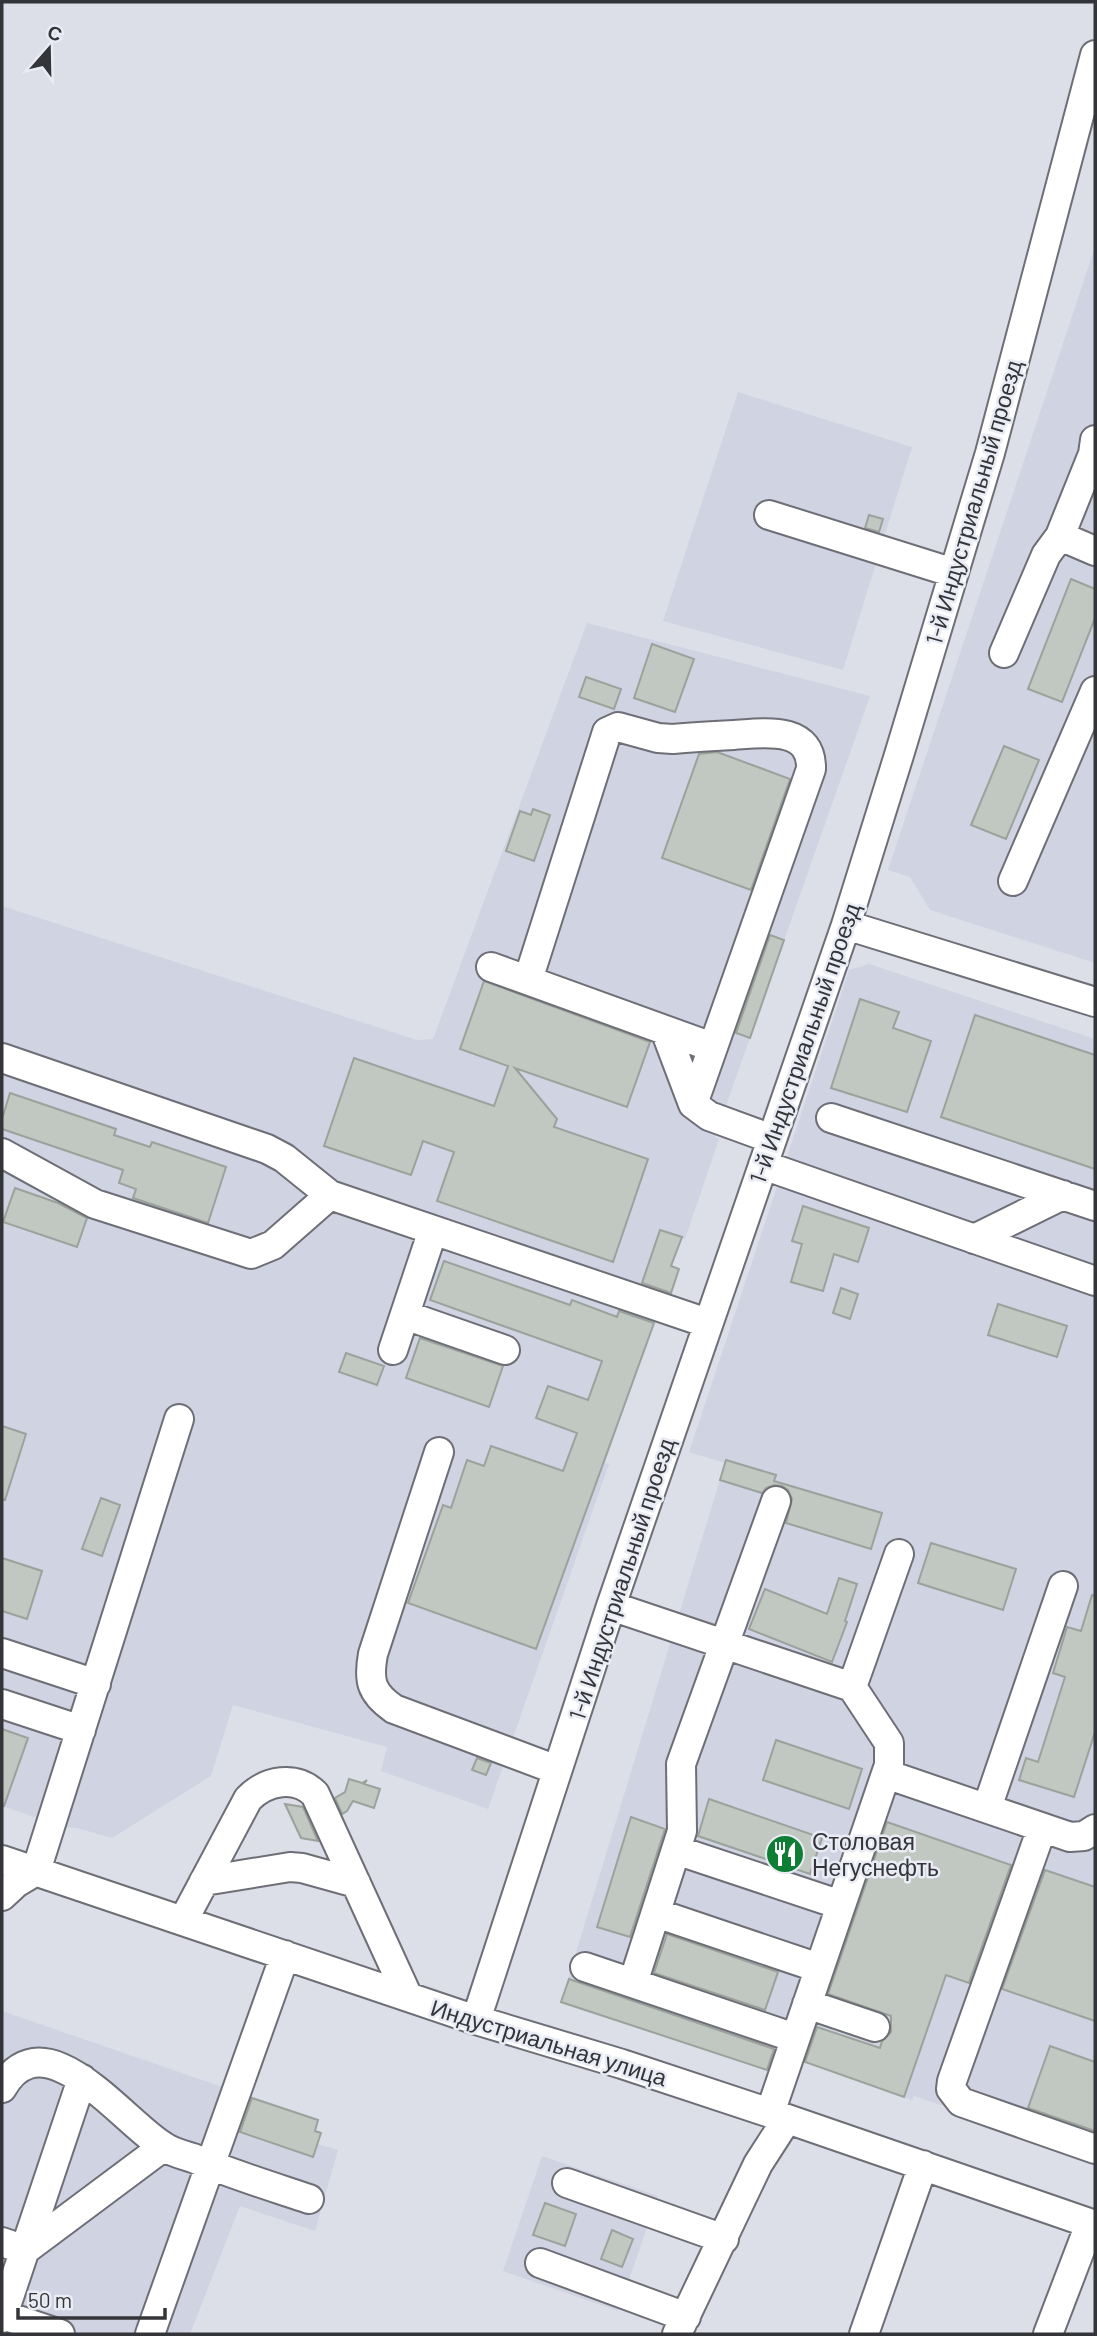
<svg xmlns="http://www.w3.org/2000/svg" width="1097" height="2336" viewBox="0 0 1097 2336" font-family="Barlow,sans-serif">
  <rect width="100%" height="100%" fill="#dddfe8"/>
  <path fill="#cfd3e2" d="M 1095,247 L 1095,963 L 930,910 L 910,877 L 888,870 Z
    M 738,392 L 912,447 L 843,670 L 663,621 Z
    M 587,623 L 870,696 L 715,1137 L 719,1139 L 685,1239 L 681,1238 L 672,1266 L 679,1269 L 671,1295 L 664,1293 L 605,1463 L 609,1464 L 488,1809 L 381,1771 L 387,1747 L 233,1705 L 211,1776 L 112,1838 L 77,1828 L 63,1827 L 2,1806 L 2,906 L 417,1040 L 433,1039 Z
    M 869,964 L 1095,1039 L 1095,2157 L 914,2096 L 912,2100 L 777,2052 L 770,2071 L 561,2002 L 725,1463 L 689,1452 L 849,970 Z
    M 2,2011 L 318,2120 L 315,2130 L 321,2133 L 318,2144 L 338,2150 L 315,2231 L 240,2206 L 190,2334 L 2,2334 Z
    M 542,2156 L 658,2196 L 618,2311 L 503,2271 Z"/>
  <path fill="#c0c8c1" stroke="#9ba29c" stroke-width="2" d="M 869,515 L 883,519 L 879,532 L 865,528 Z
    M 1071,579 L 1095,589 L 1095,618 L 1062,702 L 1028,689 Z
    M 652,644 L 694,659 L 675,712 L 634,698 Z
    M 586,677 L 621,689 L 614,709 L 579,697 Z
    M 1004,746 L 1039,760 L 1006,839 L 971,825 Z
    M 717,752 L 790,779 L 751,890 L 662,858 L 699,754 Z
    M 533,809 L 550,815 L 534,861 L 506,851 L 520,811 L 531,815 Z
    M 770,935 L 784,940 L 750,1038 L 736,1033 Z
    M 484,981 L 650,1042 L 627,1107 L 515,1068 L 557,1119 L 554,1127 L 648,1159 L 613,1262 L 437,1201 L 454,1152 L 423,1141 L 411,1175 L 324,1146 L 354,1058 L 494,1106 L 508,1066 L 460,1049 Z
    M 860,999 L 899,1012 L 893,1028 L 931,1041 L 907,1112 L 831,1088 Z
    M 975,1015 L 1095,1055 L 1095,1169 L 941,1117 Z
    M 10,1093 L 116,1129 L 114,1135 L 150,1147 L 152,1142 L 226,1167 L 208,1223 L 133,1198 L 136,1189 L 119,1183 L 123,1170 L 2,1129 L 2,1119 Z
    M 15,1188 L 58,1203 L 87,1218 L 77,1247 L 3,1222 Z
    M 803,1206 L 869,1228 L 858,1262 L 834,1254 L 823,1291 L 791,1282 L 802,1244 L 792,1241 Z
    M 660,1230 L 682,1237 L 671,1266 L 679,1269 L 671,1293 L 642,1283 Z
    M 444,1261 L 570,1305 L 572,1300 L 617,1317 L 619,1311 L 654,1323 L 536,1649 L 408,1603 L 443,1505 L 451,1508 L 467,1460 L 484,1466 L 491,1446 L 563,1471 L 577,1433 L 536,1418 L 548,1386 L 588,1400 L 602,1361 L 430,1300 Z
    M 841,1288 L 858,1294 L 850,1319 L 833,1313 Z
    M 998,1304 L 1067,1326 L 1057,1357 L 988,1335 Z
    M 420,1338 L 503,1366 L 489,1407 L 406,1378 Z
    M 346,1353 L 384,1366 L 377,1385 L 339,1372 Z
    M 2,1426 L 26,1434 L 5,1500 L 2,1499 Z
    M 726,1460 L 776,1475 L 774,1481 L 882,1513 L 871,1549 L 786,1523 L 792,1499 L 788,1490 L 782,1486 L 774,1485 L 766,1488 L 762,1493 L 720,1480 Z
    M 101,1498 L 120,1505 L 102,1556 L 82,1549 Z
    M 931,1543 L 1016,1569 L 1003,1610 L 918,1583 Z
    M 2,1558 L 42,1571 L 27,1619 L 2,1611 Z
    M 839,1578 L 857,1584 L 845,1621 L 847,1622 L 832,1662 L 749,1629 L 765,1589 L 827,1614 Z
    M 1092,1595 L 1095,1596 L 1095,1732 L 1074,1797 L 1019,1780 L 1026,1758 L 1038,1762 L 1065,1677 L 1053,1673 L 1067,1627 L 1081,1631 Z
    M 2,1729 L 28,1738 L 4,1806 L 2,1805 Z
    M 776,1740 L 862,1769 L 849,1809 L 763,1780 Z
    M 477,1758 L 491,1763 L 486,1775 L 472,1770 Z
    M 349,1779 L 362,1783 L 367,1780 L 364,1784 L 380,1789 L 374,1808 L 353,1801 L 347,1811 L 342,1814 L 335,1798 L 345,1792 Z
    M 709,1799 L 822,1838 L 810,1874 L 698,1836 Z
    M 285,1804 L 303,1807 L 318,1841 L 301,1838 Z
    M 631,1817 L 665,1829 L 630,1937 L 597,1927 Z
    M 887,1822 L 1011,1865 L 969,1983 L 946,1975 L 904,2097 L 805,2062 L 817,2027 L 880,2048 L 882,2041 L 891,2032 L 891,2016 L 828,1994 Z
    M 1045,1870 L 1095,1887 L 1095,2021 L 1002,1989 Z
    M 667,1934 L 778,1972 L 765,2010 L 654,1973 Z
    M 569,1979 L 774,2049 L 767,2070 L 561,2002 Z
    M 1050,2046 L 1095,2062 L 1095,2131 L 1028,2108 Z
    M 252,2098 L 318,2120 L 315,2131 L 321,2133 L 313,2157 L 240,2132 Z
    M 545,2203 L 576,2214 L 565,2246 L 533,2235 Z
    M 612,2230 L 633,2239 L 622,2267 L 601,2259 Z"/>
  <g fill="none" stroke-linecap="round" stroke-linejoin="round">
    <defs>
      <path id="minor" d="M 769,515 L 954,573
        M 1060,536 L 1093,454 L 1095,440
        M 1004,653 L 1046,555 L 1060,536 L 1095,551
        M 1013,881 L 1095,691
        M 846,925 L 1095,1002
        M 491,967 L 712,1047
        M 528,980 L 607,732 L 618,727 L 658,738 L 673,739 C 693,737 713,736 734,735 C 763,733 812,725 811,769 L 693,1104 L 709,1116 L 772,1139
        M 665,1030 L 693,1104
        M 2,1058 L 267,1149 L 284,1158 L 330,1195 L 707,1323
        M 831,1118 L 1095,1206
        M 2,1153 L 95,1204 L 251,1254 L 273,1245 L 330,1195
        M 763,1165 L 1095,1281
        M 974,1239 L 1063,1195
        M 405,1315 L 505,1350
        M 393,1350 L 433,1230
        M 439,1452 L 373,1654 C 368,1681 371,1693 394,1709 L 557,1770
        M 611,1606 L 852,1687 L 899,1554
        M 2,1653 L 96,1684
        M 2,1704 L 81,1730
        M 886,1774 L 1070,1837 L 1084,1836 L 1095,1829
        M 987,1808 L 1063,1586
        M 1042,1828 L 952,2081 L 951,2089 L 961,2102 L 1095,2149
        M 676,1850 L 841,1905
        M 2,1860 L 476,2020 L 622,2064 L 770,2113 L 1095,2225
        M 204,1881 L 290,1867 L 302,1868 L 356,1883
        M 2,1896 L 16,1883 L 36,1871 L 179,1419
        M 656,1913 L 819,1968
        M 183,1921 L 248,1799 C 266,1780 296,1775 315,1794 L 408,1997
        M 585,1967 L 795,2038
        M 633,1983 L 682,1831 L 681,1764 L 776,1501
        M 807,2004 L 875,2027
        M 476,2020 L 611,1606 L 846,925 L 899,755 L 990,453 L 1095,55
        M 2,2088 C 44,2014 124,2123 163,2146 C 171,2152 183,2155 193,2158 C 231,2174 270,2186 309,2199
        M 770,2113 L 889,1765 L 889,1743 L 852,1687
        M 567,2183 L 724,2239
        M 2,2242 L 25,2250 L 163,2147
        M 540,2263 L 686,2317
        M 3,2315 L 60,2334
        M 2,2318 L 82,2079
        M 150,2334 L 285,1955
        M 677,2334 L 758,2164 L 787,2119
        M 864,2334 L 923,2165
        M 1048,2334 L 1090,2224"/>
    </defs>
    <use href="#minor" stroke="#6d6e76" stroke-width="32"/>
    <use href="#minor" stroke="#fff" stroke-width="28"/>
  </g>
  <defs>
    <symbol id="restaurant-disc" viewBox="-11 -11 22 22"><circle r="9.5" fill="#0f7e35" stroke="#eaecf5"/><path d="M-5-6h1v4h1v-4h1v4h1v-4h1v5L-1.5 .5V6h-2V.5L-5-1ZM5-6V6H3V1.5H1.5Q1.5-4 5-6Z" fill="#fff"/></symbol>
  </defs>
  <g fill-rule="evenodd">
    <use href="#restaurant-disc" x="763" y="1832" width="44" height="44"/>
  </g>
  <g text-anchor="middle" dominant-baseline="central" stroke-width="5" stroke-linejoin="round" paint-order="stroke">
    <g font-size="23" fill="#343538" stroke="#eaecf5">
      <text transform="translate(973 502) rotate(-74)">1-й Индустриальный проезд</text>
      <text transform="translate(804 1043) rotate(-71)">1-й Индустриальный проезд</text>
      <text transform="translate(621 1579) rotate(-72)">1-й Индустриальный проезд</text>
      <text transform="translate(549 2042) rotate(17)">Индустриальная улица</text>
    </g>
    <g font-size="23" fill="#343538" stroke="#eaecf5" text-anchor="start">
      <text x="812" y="1841">Столовая<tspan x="812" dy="26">Негуснефть</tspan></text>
    </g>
  </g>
  <rect width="1097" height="2336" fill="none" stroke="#343538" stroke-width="7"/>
  <g transform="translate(49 49) rotate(20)" stroke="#eaecf5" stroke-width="5" paint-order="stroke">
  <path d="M0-5L12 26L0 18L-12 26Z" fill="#343538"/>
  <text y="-10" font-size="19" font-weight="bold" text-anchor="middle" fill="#343538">С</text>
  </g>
  <path d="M18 2308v10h147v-10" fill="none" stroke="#343538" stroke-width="3.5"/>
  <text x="28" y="2308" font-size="21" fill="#343538" stroke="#eaecf5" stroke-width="5" paint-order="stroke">50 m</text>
</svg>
